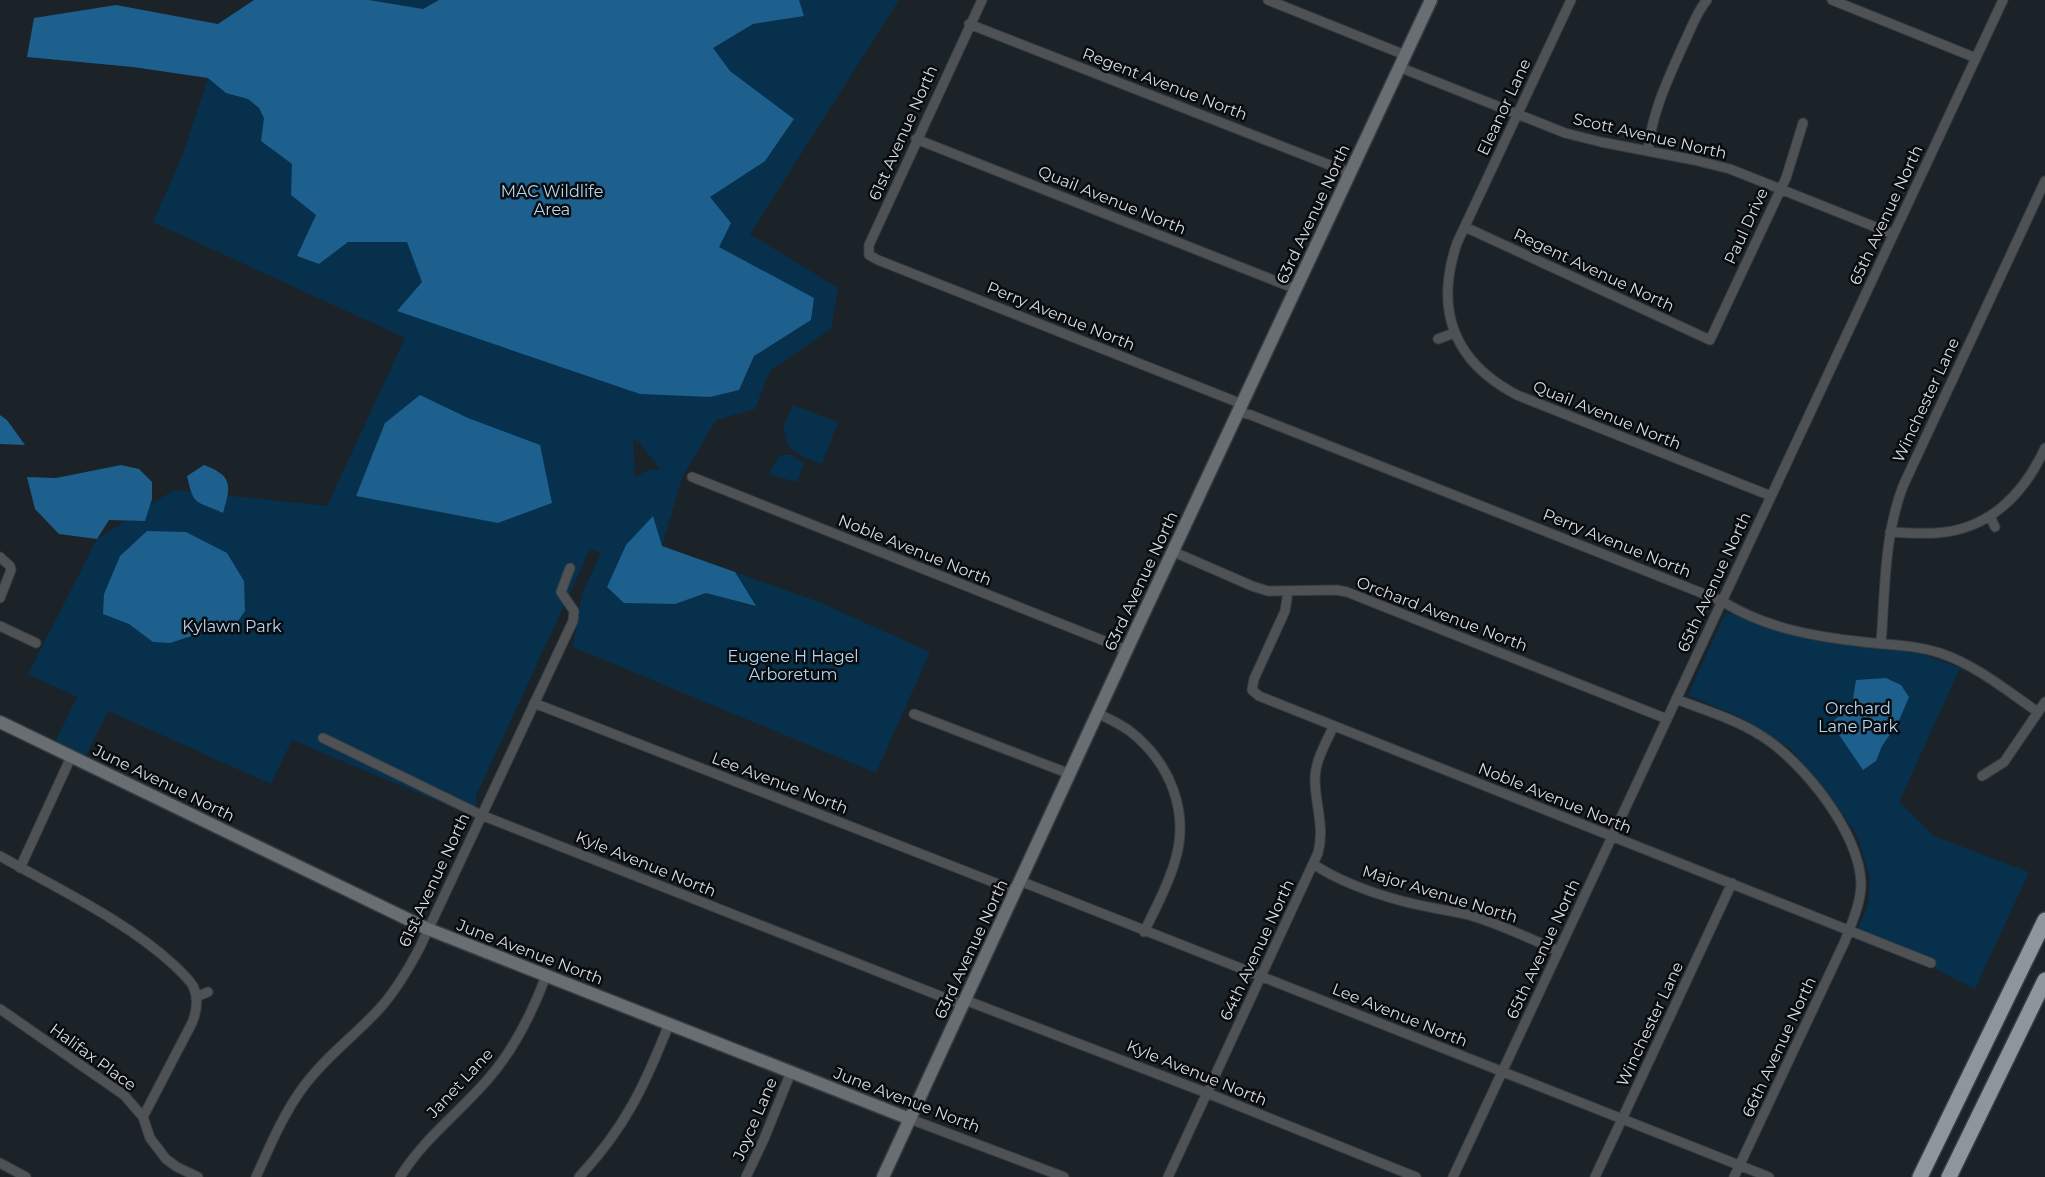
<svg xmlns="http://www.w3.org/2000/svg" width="2045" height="1177" viewBox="0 0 2045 1177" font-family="Montserrat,sans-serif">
  <rect width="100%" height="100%" fill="#1c2328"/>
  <path fill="#06304c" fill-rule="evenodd" d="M 254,0 L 899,0 L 750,234 L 838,288 L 831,329 L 770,371 L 755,409 L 716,420 L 682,478 L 662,546 L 819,602 L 930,652 L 876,773 L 573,647 L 582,594 L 601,553 L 590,549 L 476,796 L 476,804 L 466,813 L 292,740 L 271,784 L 108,711 L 86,755 L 55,742 L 77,697 L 28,674 L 97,539 L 174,490 L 327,506 L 405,338 L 153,222 L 183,154 L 208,78 L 133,67 L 27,57 L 115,6 L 217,24 ZM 633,439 L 639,442 L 660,469 L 648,470 L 635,478 Z
    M 793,405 L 838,422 L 822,464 L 803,457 L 788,446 L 783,427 Z
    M 781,455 L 792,455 L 804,463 L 797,482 L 770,475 L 773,465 Z
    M 1726,612 L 1796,637 L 1923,654 L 1960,668 L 1899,802 L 1934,836 L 2029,872 L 1975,989 L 1858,929 L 1868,905 L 1870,878 L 1857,835 L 1828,793 L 1791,749 L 1742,718 L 1688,695 Z"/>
  <path fill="#1d5f8d" d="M 254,0 L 369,0 L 423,9 L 439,0 L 799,0 L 804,16 L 753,24 L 713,48 L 730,71 L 794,119 L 765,161 L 710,197 L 731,223 L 719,247 L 814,298 L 811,320 L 754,356 L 739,390 L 710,397 L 640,394 L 397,311 L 422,282 L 407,242 L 348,242 L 319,264 L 297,256 L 316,215 L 291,195 L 292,164 L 261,141 L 264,118 L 259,108 L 248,99 L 226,93 L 208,78 L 133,67 L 27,57 L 34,18 L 116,5 L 218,24 Z
    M 420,395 L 468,418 L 540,445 L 552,503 L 498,523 L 356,496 L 385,423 Z
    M 0,415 L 7,420 L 25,445 L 0,444 Z
    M 121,465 L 139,469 L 152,482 L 152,499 L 145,521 L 109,520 L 97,539 L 59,534 L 35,509 L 27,477 L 56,478 Z
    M 204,465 C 233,476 231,485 223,513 C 196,500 194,508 187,476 Z
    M 653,516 L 662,546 L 735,572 L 756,606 L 706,593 L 675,604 L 624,603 L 607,587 L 626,545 Z
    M 147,531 L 186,532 L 227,553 L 244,581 L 245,611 L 231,631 L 201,633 L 170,643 L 153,642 L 129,624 L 103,614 L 104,594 L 120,556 Z
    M 1886,678 L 1901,685 L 1909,697 L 1898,723 L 1882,746 L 1876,761 L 1863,770 L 1831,723 L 1852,705 L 1856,680 Z"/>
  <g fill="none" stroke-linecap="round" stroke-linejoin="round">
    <defs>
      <path id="street" d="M 982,0 L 869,245 L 869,255 L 878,260 L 1242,404
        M 1268,0 L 1405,55
        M 1571,0 L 1457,243 C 1434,311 1454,362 1517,395 L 1771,496
        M 1832,0 L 1976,58
        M 969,24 L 1350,173
        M 1399,67 L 1565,133 L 1601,142 L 1694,160 L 1730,169 L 1893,234
        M 916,139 L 1296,289
        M 1648,151 C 1652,111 1669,77 1685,41 C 1692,27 1697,11 1707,0
        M 1465,227 L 1710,340 L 1786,178 L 1803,123
        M 1438,339 L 1454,333
        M 1239,412 L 1251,415 L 1722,601 C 1764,628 1816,637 1864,642 C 1890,645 1915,645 1940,653 C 1976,665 2007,691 2038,712
        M 692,477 L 1127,650
        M 1990,516 L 1995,527
        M 1890,532 C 1905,533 1920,534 1936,533 C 1989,530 2024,494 2045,448
        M 1174,552 L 1252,586 L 1268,591 L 1337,590 L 1347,592 L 1667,719
        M 0,557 L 10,566 L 11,570 L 0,598
        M 1288,592 L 1285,611 L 1254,679 L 1252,690 L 1259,696 L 1931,963
        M 0,626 L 36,643
        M 1881,644 C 1885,591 1884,536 1903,486 L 2045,181
        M 1676,699 C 1704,710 1735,719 1760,735 C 1802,760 1862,835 1861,886 C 1860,905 1852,922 1845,941 L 1734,1177
        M 534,703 L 1016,891
        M 1098,713 C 1108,719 1121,724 1131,732 C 1170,763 1190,812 1175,861 C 1168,886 1155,909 1144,932
        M 914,714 L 1070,774
        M 323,738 L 481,815 L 963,1005
        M 1982,776 L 2004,762 L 2045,702
        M 0,856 C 58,889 127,921 175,966 C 181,972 189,979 193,986 C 199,999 197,1011 192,1023 L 143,1117
        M 1313,864 C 1339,881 1372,893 1402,901 C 1424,907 1447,910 1469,915 C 1500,924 1529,938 1558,951
        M 20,868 L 71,757
        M 1020,881 L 1769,1177
        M 196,997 L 208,992
        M 965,1000 L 1207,1093 L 1416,1177
        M 0,1009 L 124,1095 L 143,1117 L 150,1138 L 166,1159 L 177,1167 L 198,1177
        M 910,1119 L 1064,1177
        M 0,1163 L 26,1177
        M 256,1177 C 270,1146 283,1114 304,1086 C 326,1056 356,1035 381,1007 C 397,989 409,968 420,947 L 573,621 L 574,611 L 561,592 L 570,568
        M 400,1177 C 425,1137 459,1113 489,1078 C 515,1048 532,1013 546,976
        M 579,1177 C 625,1128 645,1085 669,1024
        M 746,1177 L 764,1139 L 791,1072
        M 1168,1177 L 1318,853 C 1325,827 1315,804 1315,779 C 1315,761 1326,743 1333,727
        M 1453,1177 L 2003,0
        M 1595,1177 L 1732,883"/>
      <path id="secondary" d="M 0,722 L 428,929 L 910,1119
        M 883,1177 L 1135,632 L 1431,0"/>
      <path id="highway" d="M 1920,1177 L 2045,920
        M 1949,1177 L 2045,980"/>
    </defs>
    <use href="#street" stroke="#363d42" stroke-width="11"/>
    <use href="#secondary" stroke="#363d42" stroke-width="15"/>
    <use href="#highway" stroke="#363d42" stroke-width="18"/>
    <use href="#street" stroke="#4f5255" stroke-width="9"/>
    <use href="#secondary" stroke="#686e72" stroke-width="12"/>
    <use href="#highway" stroke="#8d969d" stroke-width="15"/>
  </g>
  <g text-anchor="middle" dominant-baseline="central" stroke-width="5" stroke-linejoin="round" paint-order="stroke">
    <g font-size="16" fill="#d7dce0" stroke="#090c0e">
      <text transform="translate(1165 84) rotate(21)">Regent Avenue North</text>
      <text transform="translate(1504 107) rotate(-65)">Eleanor Lane</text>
      <text transform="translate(903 133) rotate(-66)">61st Avenue North</text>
      <text transform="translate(1650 136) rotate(13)">Scott Avenue North</text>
      <text transform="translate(1112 200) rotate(22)">Quail Avenue North</text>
      <text transform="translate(1313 214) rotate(-65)">63rd Avenue North</text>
      <text transform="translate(1886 215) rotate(-65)">65th Avenue North</text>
      <text transform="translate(1746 226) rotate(-65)">Paul Drive</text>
      <text transform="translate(1594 270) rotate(25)">Regent Avenue North</text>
      <text transform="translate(1061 316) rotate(22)">Perry Avenue North</text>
      <text transform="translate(1926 400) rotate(-65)">Winchester Lane</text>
      <text transform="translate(1607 415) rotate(22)">Quail Avenue North</text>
      <text transform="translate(1617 543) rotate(22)">Perry Avenue North</text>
      <text transform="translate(915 550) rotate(22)">Noble Avenue North</text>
      <text transform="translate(1141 581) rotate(-65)">63rd Avenue North</text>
      <text transform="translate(1714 582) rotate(-65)">65th Avenue North</text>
      <text transform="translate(1442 614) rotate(21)">Orchard Avenue North</text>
      <text transform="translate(164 783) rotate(26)">June Avenue North</text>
      <text transform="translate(780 783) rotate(21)">Lee Avenue North</text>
      <text transform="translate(1555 798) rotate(22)">Noble Avenue North</text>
      <text transform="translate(646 864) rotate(22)">Kyle Avenue North</text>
      <text transform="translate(434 880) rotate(-65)">61st Avenue North</text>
      <text transform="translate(1440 894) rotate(17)">Major Avenue North</text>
      <text transform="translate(971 949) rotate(-65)">63rd Avenue North</text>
      <text transform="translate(1543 949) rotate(-65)">65th Avenue North</text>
      <text transform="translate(1257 950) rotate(-65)">64th Avenue North</text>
      <text transform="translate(530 952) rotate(21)">June Avenue North</text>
      <text transform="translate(1400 1015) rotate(22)">Lee Avenue North</text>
      <text transform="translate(1650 1024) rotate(-65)">Winchester Lane</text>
      <text transform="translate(1779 1047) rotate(-65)">66th Avenue North</text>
      <text transform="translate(93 1057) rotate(36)">Halifax Place</text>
      <text transform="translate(1197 1073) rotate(22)">Kyle Avenue North</text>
      <text transform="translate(460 1083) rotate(-47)">Janet Lane</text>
      <text transform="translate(907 1100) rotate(21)">June Avenue North</text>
      <text transform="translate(755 1119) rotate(-67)">Joyce Lane</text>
    </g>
    <g font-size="16" fill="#b4d5f0" stroke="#090c0e">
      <text x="552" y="191">MAC Wildlife<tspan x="552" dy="18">Area</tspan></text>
      <text x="232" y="626">Kylawn Park</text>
      <text x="793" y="656">Eugene H Hagel<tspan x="793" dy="18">Arboretum</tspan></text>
      <text x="1858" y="708">Orchard<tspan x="1858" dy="18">Lane Park</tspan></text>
    </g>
  </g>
</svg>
